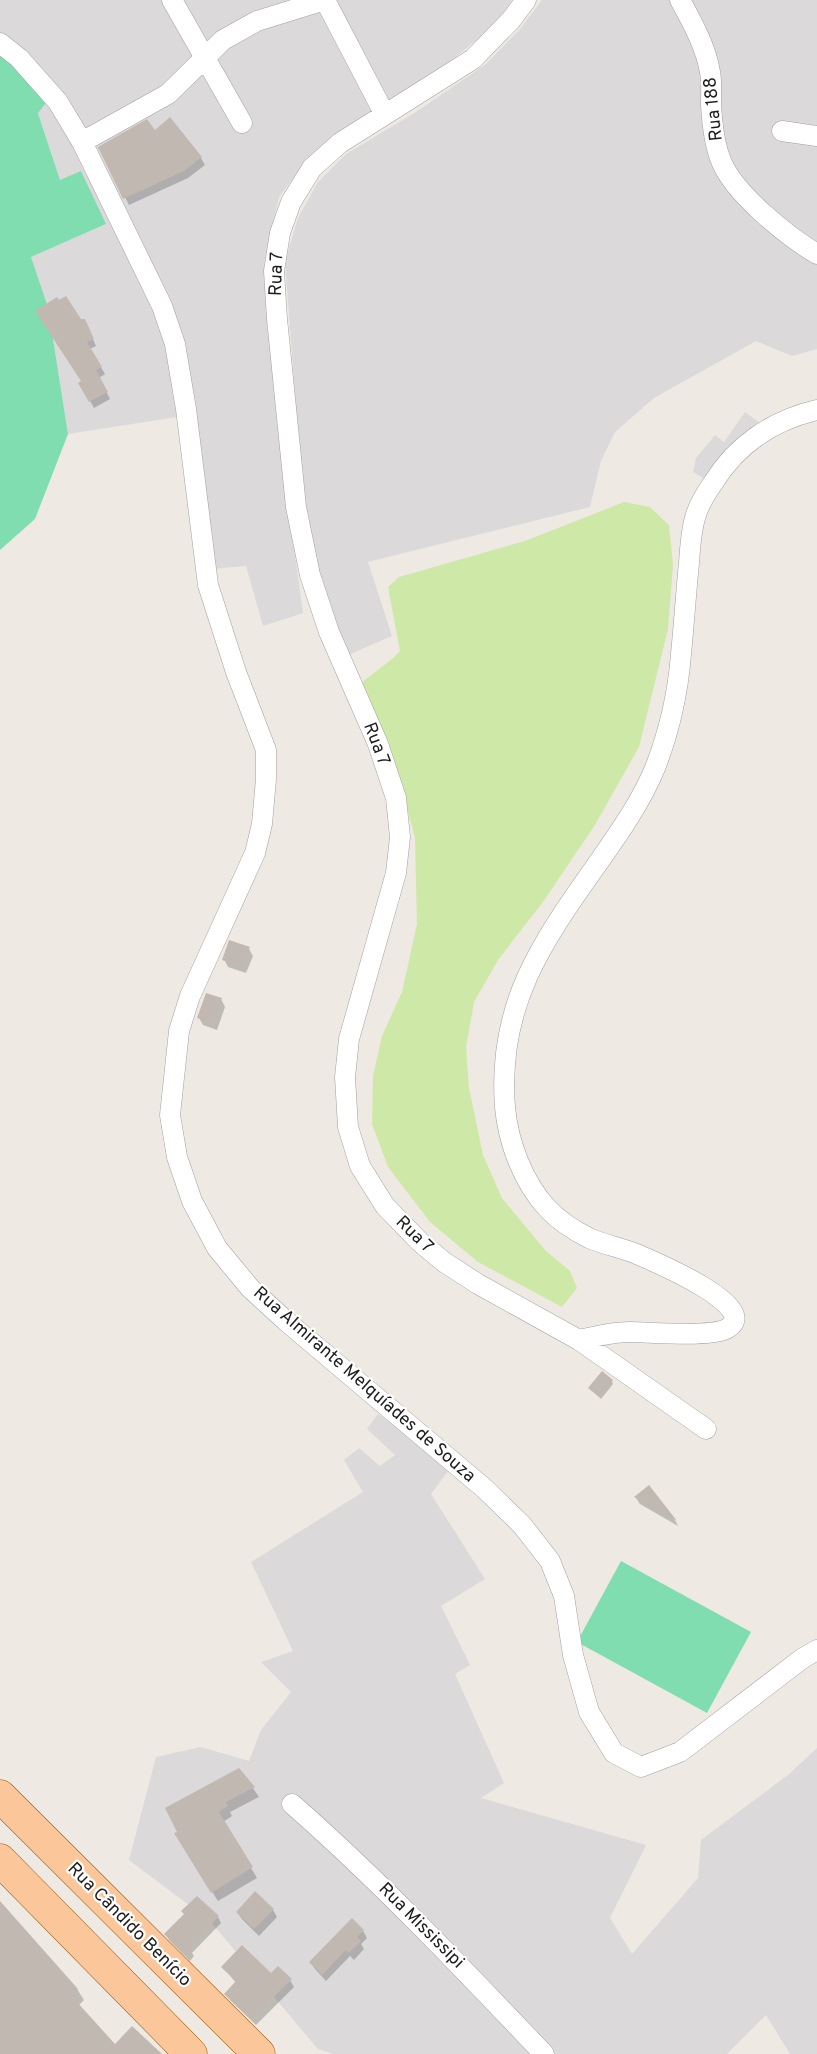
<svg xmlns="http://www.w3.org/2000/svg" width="817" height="2054" viewBox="0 0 817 2054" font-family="Overpass,sans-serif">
  <rect width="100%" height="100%" fill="#eee9e2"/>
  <path fill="#dbd9da" d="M 0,0 L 512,0 L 492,28 L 431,76 L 341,130 L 303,165 L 279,197 L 264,264 L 274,384 L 284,475 L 303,613 L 263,626 L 246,566 L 211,569 L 196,414 L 68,434 L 48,307 L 31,257 L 106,224 L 60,180 L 38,112 L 0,41 Z
    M 542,0 L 817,0 L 817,349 L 792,356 L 756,341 L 654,398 L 615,432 L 601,461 L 590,507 L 368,562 L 392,636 L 341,658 L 305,526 L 285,262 L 298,218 L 318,182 L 346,154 L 416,112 L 486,64 L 520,29 Z
    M 745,412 L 764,426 L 705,479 L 693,472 L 696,458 L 715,435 L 724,442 Z
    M 378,1414 L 451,1467 L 431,1494 L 485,1579 L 441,1606 L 470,1665 L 455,1674 L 504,1783 L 481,1798 L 646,1845 L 610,1918 L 632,1954 L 698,1878 L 701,1840 L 788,1775 L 817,1748 L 817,2054 L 790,2054 L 766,2015 L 727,2054 L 333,2054 L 318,2049 L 209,1920 L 129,1860 L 156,1757 L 201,1747 L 249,1761 L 261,1730 L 291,1692 L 261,1662 L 293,1651 L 251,1562 L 363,1492 L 344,1460 L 359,1448 L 380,1466 L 395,1455 L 367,1429 Z"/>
  <path fill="#cee9a7" d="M 624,502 L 650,507 L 669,525 L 673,565 L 668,629 L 639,747 L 595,825 L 543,902 L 498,960 L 474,1002 L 466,1047 L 469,1088 L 483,1155 L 502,1198 L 545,1250 L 570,1271 L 577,1288 L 562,1307 L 478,1262 L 430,1222 L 388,1167 L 372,1124 L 373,1076 L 382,1036 L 402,992 L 417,924 L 415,838 L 393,756 L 362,698 L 361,683 L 392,659 L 400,651 L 388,587 L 399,577 L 525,541 Z"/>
  <path fill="#80ddb0" d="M 0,44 L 52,95 L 38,113 L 60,180 L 81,171 L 106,224 L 31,257 L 48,307 L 68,434 L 35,519 L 0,550 Z
    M 621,1561 L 751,1632 L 707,1713 L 577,1642 Z"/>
  <path fill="#0003" d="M 154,132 L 201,158 L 205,165 L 188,178 L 129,205 L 100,148 Z
    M 80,321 L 88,328 L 96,346 L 90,349 L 105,374 L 99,378 L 110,399 L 94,408 L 80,383 L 83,382 Z
    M 249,949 L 253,956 L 246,973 L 228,967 L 224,959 Z
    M 221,999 L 225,1007 L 217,1030 L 203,1025 L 199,1018 Z
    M 612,1381 L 613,1384 L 601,1399 L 590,1388 Z
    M 649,1488 L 676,1522 L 678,1526 L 640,1504 L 636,1498 Z
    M 253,1788 L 259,1797 L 230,1812 L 232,1816 L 223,1822 L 257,1878 L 218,1901 L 176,1834 L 179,1832 L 167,1809 Z
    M 0,1902 L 77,1989 L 84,2000 L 79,2005 L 115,2046 L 159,2054 L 0,2054 Z
    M 273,1910 L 277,1917 L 259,1936 L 242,1919 L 237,1912 Z
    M 218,1917 L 221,1923 L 192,1953 L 194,1956 L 190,1961 L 169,1940 L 166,1934 Z
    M 363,1931 L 367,1938 L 361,1944 L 364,1949 L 354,1960 L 350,1956 L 326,1981 L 315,1969 L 310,1962 Z
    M 223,1967 L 290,1980 L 294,1987 L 256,2025 L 230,2000 L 226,1994 L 236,1983 Z"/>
  <path fill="#c2b8b2" d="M 170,117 L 202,157 L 184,171 L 123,199 L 98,147 L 147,119 L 155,130 Z
    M 66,296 L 81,319 L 85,319 L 94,339 L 87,342 L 102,367 L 96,370 L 108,392 L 89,402 L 78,383 L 81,381 L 35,311 L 57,297 L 59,300 Z
    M 229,940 L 250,947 L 242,967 L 222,960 Z
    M 206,993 L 222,998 L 213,1023 L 197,1018 Z
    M 602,1371 L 613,1380 L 599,1397 L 588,1388 Z
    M 649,1485 L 677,1521 L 634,1497 Z
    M 239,1768 L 255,1787 L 226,1802 L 228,1806 L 219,1812 L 253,1867 L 211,1893 L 174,1833 L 177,1832 L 165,1808 Z
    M 255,1891 L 274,1909 L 254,1929 L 236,1912 Z
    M 197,1896 L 219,1916 L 190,1946 L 192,1949 L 186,1956 L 164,1934 L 184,1914 L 181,1911 Z
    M 0,1901 L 78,1989 L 72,1994 L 78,1999 L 76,2001 L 115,2044 L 132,2026 L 162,2054 L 0,2054 Z
    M 352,1918 L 364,1930 L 357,1937 L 361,1941 L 349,1953 L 346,1950 L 322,1975 L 309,1962 Z
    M 242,1945 L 271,1973 L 278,1966 L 292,1979 L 251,2019 L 224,1994 L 236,1981 L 221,1967 Z"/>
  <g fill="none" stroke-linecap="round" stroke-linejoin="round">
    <defs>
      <path id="street" d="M 172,0 L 242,123
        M 325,0 L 385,115
        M 526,0 L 511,20 L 473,59 L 340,143 L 312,168 L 291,202 L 280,233 L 274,271 L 277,319 L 296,507 L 310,575 L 329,632 L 378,744 L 396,798 L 400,837 L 396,873 L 349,1039 L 345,1077 L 348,1127 L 360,1166 L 385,1206 L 420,1242 L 444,1262 L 478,1284 L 579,1340 L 706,1429
        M 680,0 C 692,22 706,47 710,72 C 712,82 711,94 711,104 C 712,123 714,145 722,163 C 736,195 787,236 817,254
        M 0,43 L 19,58 L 58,102 L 82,142 L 162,306 L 175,344 L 186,409 L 208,585 L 236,672 L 266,750 L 266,779 L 262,824 L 255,853 L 190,996 L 179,1031 L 170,1115 L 177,1157 L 192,1201 L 217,1248 L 250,1288 L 286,1321 L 485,1489 L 522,1525 L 550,1561 L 564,1596 L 573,1655 L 589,1712 L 614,1753 L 641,1767 L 680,1752 L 803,1658 L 817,1650
        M 782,131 L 817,136
        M 82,142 L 168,94 L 223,40 L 257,21 L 325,0
        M 579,1340 C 596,1336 613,1332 631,1332 C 650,1332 713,1338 728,1328 C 762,1307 653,1261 639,1255 C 623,1248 605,1245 589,1238 C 575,1231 558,1220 547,1208 C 523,1182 508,1142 505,1107 C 497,1005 542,942 598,863 C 619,833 641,802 655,768 C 669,732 678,693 681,654 C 684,624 686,593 689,563 C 690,548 691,532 695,518 C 698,506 706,493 713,483 C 737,444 774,420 817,410
        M 292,1804 C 381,1882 462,1968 544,2054"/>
      <path id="primary" d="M 0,1796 L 259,2054
        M 0,1860 L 191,2054"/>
    </defs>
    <use href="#street" stroke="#a1a1a1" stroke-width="21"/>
    <use href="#primary" stroke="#955500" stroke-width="33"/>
    <use href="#street" stroke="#fff" stroke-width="20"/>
    <use href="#primary" stroke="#fbc79a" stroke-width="32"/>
  </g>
  <g text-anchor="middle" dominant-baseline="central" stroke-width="4.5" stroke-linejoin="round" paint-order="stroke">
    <g font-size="18" fill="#1d1d1d" stroke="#fff">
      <text transform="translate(714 109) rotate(-96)">Rua 188</text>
      <text transform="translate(277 274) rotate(-88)">Rua 7</text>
      <text transform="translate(376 744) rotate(69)">Rua 7</text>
      <text transform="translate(414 1235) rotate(44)">Rua 7</text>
      <text transform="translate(364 1385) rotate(41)">Rua Almirante Melquíades de Souza</text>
      <text transform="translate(129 1925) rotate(45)">Rua Cândido Benício</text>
      <text transform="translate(421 1926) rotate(45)">Rua Mississipi</text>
    </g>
  </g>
</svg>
